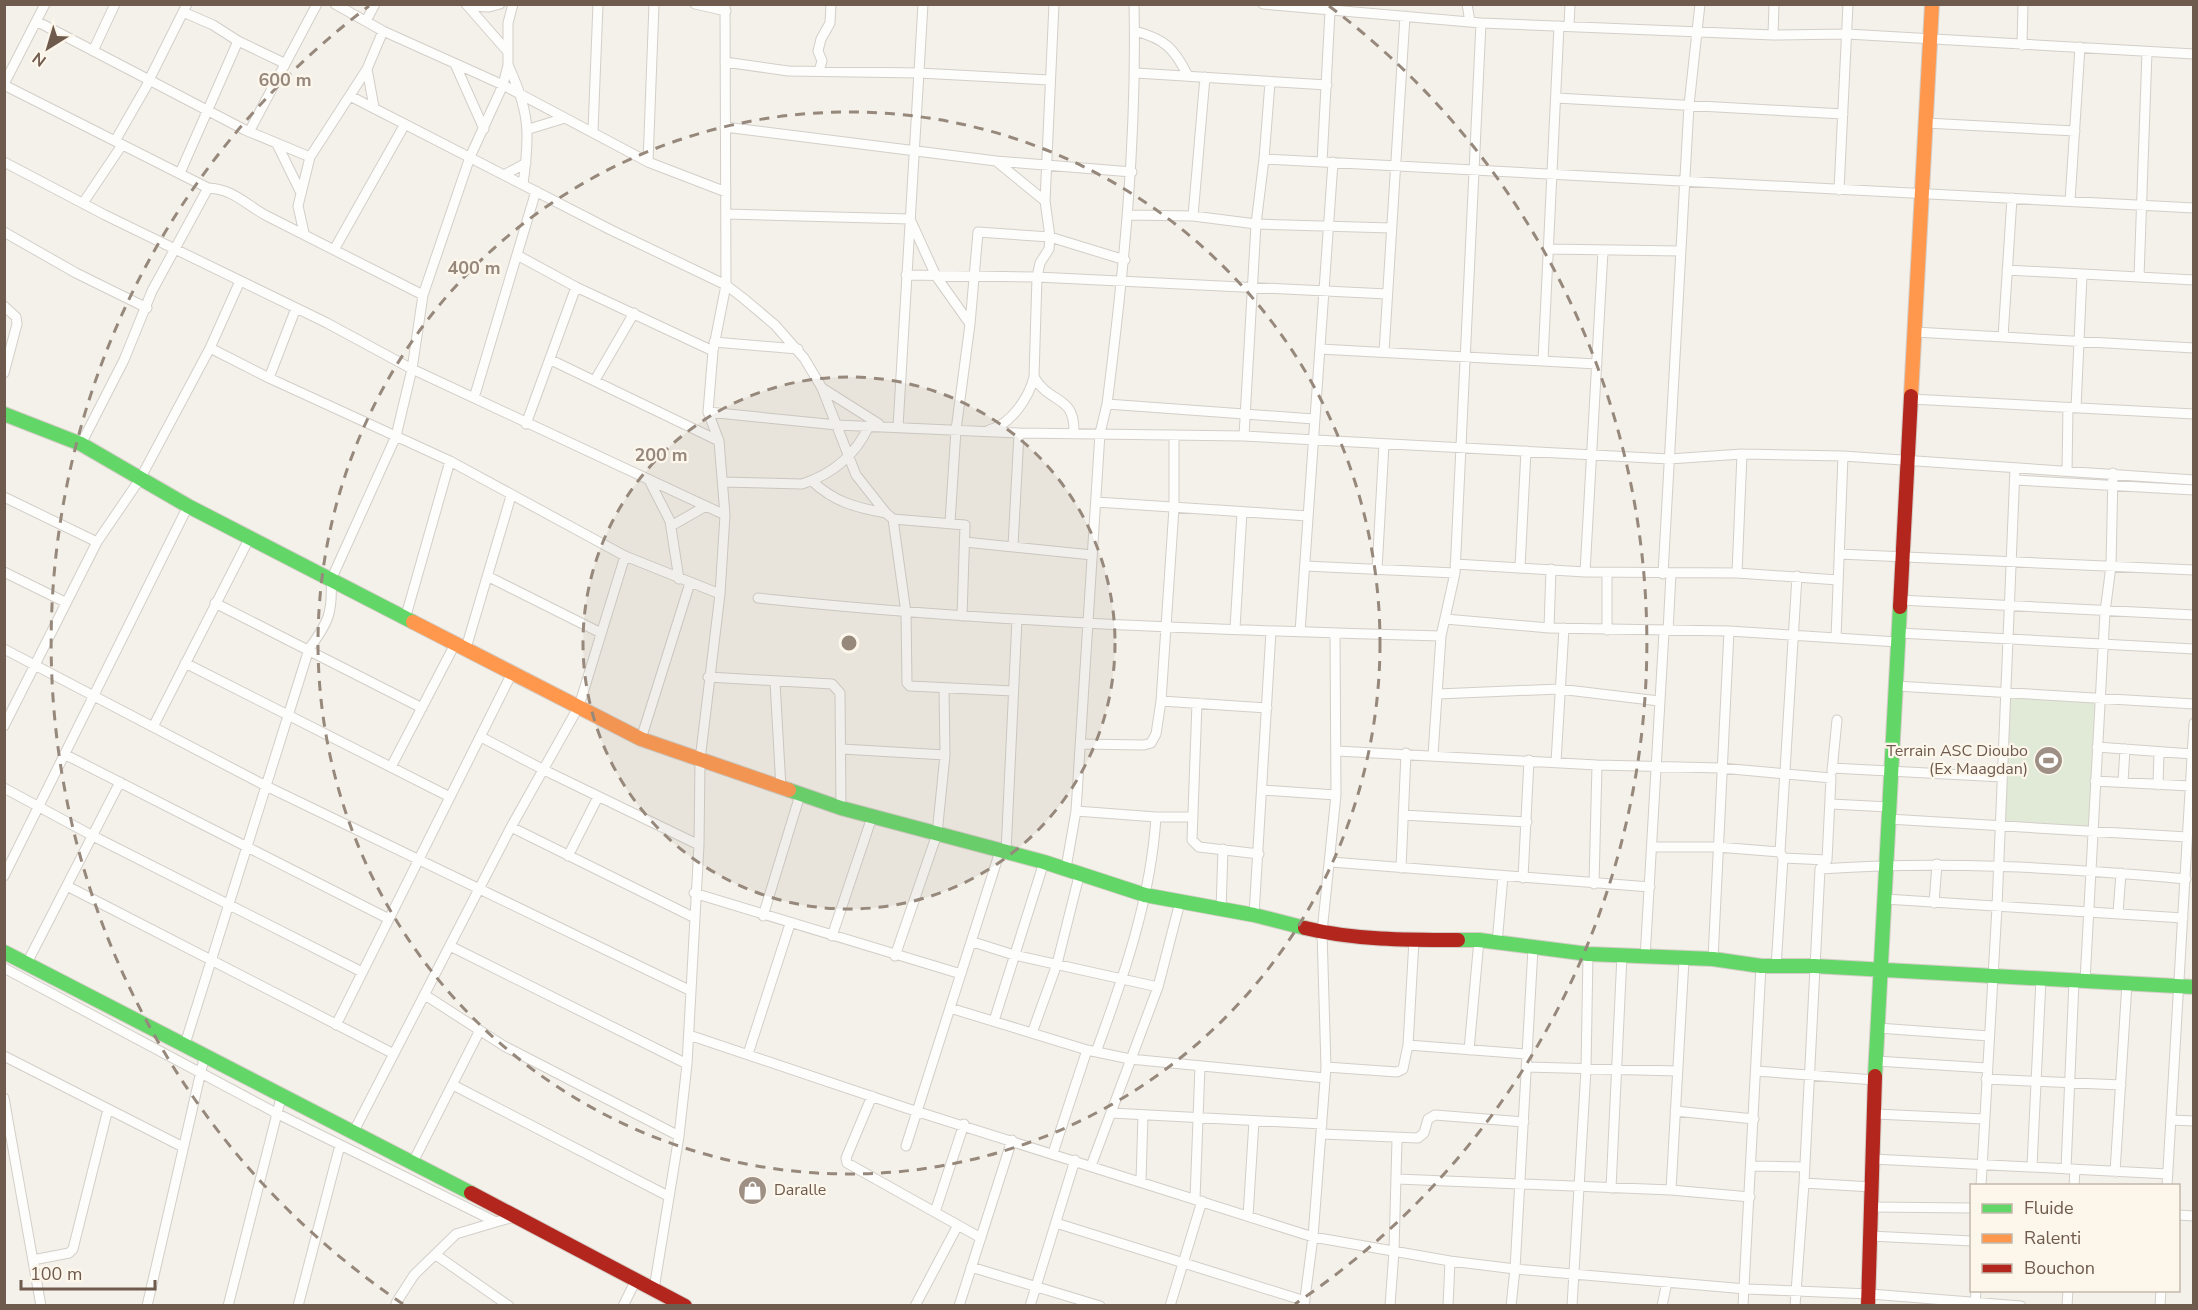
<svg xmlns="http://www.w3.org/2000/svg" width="2198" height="1310" viewBox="0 0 2198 1310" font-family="'Nunito Sans',sans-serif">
  <rect width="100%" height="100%" fill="#f4f1ea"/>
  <path fill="#e0ead6" d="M 2009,695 L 2096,700 L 2089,826 L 2003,821 Z"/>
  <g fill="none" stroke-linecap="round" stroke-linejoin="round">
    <defs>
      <path id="street" d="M 335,4 L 383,31 L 503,85 L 648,162 L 726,192
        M 466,4 L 508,52
        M 695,4 L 726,11
        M 1054,4 L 1045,201 L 1050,237 L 1049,249 L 1040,263 L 1037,277 L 1034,377 C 1050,405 1075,394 1074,433
        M 1263,4 L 1481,23 L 1773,35 L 1847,34 L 2194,54
        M 1467,4 L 1470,22
        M 470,6 L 489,7 L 500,4
        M 366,21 L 375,4
        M 38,22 L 245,130 L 310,157
        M 1569,26 L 1570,4
        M 1135,31 C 1165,39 1174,48 1188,76
        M 1773,35 L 1774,4
        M 238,41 L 284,63
        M 2022,45 L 2023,4
        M 93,51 L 115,4
        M 725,62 L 788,71 L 919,73 L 1049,80
        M 455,64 L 484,129
        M 508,65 C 530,112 530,134 523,184
        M 367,69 L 374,107
        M 819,71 L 822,61 L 818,51 L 821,39 L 830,23 L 831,4
        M 1136,73 L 1327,85
        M 149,80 L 187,4
        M 4,84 L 45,4
        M 4,85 L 208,188 C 234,189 247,206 269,217 C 321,243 372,269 423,295
        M 350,96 L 611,230 L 726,285 L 743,298 L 775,325 L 804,358 L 822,388 L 856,475 L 886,513 L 893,519 L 965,525 L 962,616
        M 1556,98 L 1843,114
        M 1926,123 L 2075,131
        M 725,127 L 996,161 L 1132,172
        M 529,129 L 565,118
        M 593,131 L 598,4
        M 249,132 L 317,4
        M 115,141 L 150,80
        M 277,144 L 301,193
        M 1264,159 L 2194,208
        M 996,161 L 1045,201
        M 4,162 L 105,215 L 327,323 L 412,369 L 725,515
        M 648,162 L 654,4
        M 1322,162 L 1330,11
        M 180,173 L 238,41 L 213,25 L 183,12
        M 504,175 L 526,163
        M 1839,190 L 1848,4
        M 2070,201 L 2080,47
        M 83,203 L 122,145
        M 726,214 L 910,219 L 936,276 L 970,324 L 956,430 L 950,522
        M 1129,215 L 1193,216 L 1256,224 L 1391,228
        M 1193,216 L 1205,77
        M 4,232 L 76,273 L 147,308
        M 304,233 L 298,206 L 310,157 L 367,69 L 383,31
        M 335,248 L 405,124
        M 1548,249 L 1681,251
        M 517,255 L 576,287 L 713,351
        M 2007,270 L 2194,280
        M 906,275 L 1037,277 L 1387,294
        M 2139,277 L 2147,52
        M 4,306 L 16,317 L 17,324 L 4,373
        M 970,324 L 978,232 L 1050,237 L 1125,260
        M 1915,332 L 2194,348
        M 2003,337 L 2012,198
        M 714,342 L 798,349
        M 210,348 L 269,378 L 450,461 L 625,556 L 720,594
        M 1320,349 L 1597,364
        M 1384,352 L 1405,16
        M 551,360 L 719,441
        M 1543,360 L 1559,26
        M 269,378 L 296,308
        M 595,380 L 634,313
        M 822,388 L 879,424
        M 474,398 L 536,191
        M 1911,399 L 2194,414
        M 1107,404 L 1314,419
        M 2076,408 L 2082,275
        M 708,412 L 837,425 L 1019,433 L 1244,436 L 1669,459 L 1742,454 L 1843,456 L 2194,480
        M 526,424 L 576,287
        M 898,427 L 923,4
        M 989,430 C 1011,425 1029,397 1034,377
        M 1244,436 L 1256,224 L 1264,159 L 1270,82
        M 81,444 L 124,360 L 152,291 L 208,188
        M 2067,471 L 2068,408
        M 2015,480 L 2194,490
        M 812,481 C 834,502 857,508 886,513
        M 650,482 L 670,521 L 679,579
        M 723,482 L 802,484 C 833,474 855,456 869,426
        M 4,497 L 97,542
        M 1096,502 L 1308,516
        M 893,519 L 906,613 L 907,683 L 910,686 L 1013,691
        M 671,526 L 706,506
        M 965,542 L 1092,555
        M 1013,546 L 1019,433
        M 1839,554 L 2194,570
        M 1455,564 L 1585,572 L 1737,573 L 1838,580
        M 1305,566 L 1455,573
        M 1520,567 L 1526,451
        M 1377,570 L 1384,444
        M 4,572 L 65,602
        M 1585,572 L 1603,251
        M 1607,573 L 1607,630
        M 1737,573 L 1742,454
        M 1663,574 L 1689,105 L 1700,4
        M 489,577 L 601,633
        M 758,598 C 985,622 1213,630 1441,636
        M 1899,600 L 2194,615
        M 215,603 L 422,708
        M 405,619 L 450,461
        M 1445,619 L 1549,628 L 1729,631 L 1898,642
        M 1235,628 L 1242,512
        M 1549,628 L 1551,569
        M 1668,631 L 1671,574
        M 1300,632 L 1333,162
        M 1899,633 L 2194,649
        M 1836,638 L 1843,456
        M 466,648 L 511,496
        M 4,649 L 266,786 L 691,991
        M 185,663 L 450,797
        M 708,677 L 832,684 L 840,693 L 841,808
        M 775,682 L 781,788
        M 1896,686 L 2194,704
        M 1438,694 L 1559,689 L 1659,701
        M 1161,701 L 1267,708
        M 1197,703 L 1192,840 L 1199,847 L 1259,854
        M 154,725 L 250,537
        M 4,726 L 97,542 L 140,479 L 210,348 L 240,281
        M 481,737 L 544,770 L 699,845
        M 641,739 L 690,583
        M 1080,744 L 1144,745 L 1151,743 L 1156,734 L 1161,701 L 1174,508 L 1174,435
        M 2097,747 L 2192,754
        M 842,749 L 945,755
        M 1337,751 L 1597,765 L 1721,768 L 1831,778 L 1827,860 L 1820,869 L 1804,1183 L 1795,1306
        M 66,755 L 389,919
        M 1433,755 L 1441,636 L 1455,573 L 1481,23
        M 1556,762 L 1564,628
        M 391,767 L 455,644
        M 1832,768 L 2002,777
        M 1832,771 L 1837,720
        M 2095,781 L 2190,786
        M 2123,782 L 2125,749
        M 2158,785 L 2159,752
        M 4,788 L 93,836 L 362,972
        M 1262,790 L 1336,795
        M 1831,804 L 1889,807
        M 1076,811 L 1156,817
        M 1403,815 L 1527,822
        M 1889,819 L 2187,837
        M 511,827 L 693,917
        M 1652,847 L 1717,847 L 1780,852 L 1783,858 L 1827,860
        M 1006,852 L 1017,619
        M 1780,852 L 1797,576
        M 568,856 L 598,797
        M 1331,862 L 1650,887
        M 1066,868 L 1076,811 L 1100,433 L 1107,404 C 1124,270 1137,140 1134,4
        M 1401,868 L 1406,753
        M 1820,869 C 1942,860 2065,868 2186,879
        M 4,876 L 188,506
        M 1523,878 L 1529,760
        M 1594,884 L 1597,765
        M 67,886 L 394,1054
        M 694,893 L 961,974
        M 1885,899 L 2183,918
        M 1934,903 L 1937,864
        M 1221,910 L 1223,849
        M 2118,913 L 2121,873
        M 1254,915 L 1271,631
        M 763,916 L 800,795
        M 832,936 L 872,817
        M 973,942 L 1014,955 L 1158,987
        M 1497,943 L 1503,876
        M 450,946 L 687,1064
        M 895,956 L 937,834 L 945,755 L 944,688
        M 1645,958 L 1664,632
        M 1713,959 L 1729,631
        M 27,963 L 120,782
        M 1776,967 L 1783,858
        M 4,968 L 276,1113 L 496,1222 L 514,1217
        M 2085,981 L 2105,612 L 2111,566 L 2113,473
        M 425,995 L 504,1046 L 679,1136
        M 950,1008 L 1087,1050 L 1130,1059 L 1325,1078
        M 994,1021 L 1044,862
        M 336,1025 L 512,673
        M 1878,1028 L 1989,1036
        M 1032,1033 L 1057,964 L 1080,872
        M 689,1035 L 906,1108 L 1313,1237 L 1450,1261 L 1515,1269 L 1746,1289 L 1870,1294 L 2021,1306
        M 185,1044 L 309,649 C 328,623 333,613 331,580 L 396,436 L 412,369 L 423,295 L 470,157 L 503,85 L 508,65 L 508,23 L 513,4
        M 1408,1045 L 1527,1054
        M 1469,1050 L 1479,940
        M 1096,1052 C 1124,976 1151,898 1156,817 L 1193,817
        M 748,1054 L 790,924
        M 4,1056 L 183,1147
        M 1876,1061 L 1987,1068
        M 1326,1067 L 1397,1072 L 1403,1069 L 1408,1045 L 1414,940
        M 1526,1067 L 1677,1071
        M 1756,1071 L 1875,1080
        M 1986,1079 L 2121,1085
        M 453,1085 L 668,1196
        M 872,1096 L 846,1158 L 847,1163 L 981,1238
        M 4,1098 L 41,1306
        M 1675,1111 L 1754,1119
        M 1111,1113 L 1322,1124
        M 1875,1114 L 1984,1119
        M 2171,1120 L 2194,1121
        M 354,1131 L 511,827 L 579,706 L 625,556
        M 1322,1134 L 1418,1138 L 1424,1133 L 1428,1119 L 1435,1115 L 1524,1122
        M 906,1146 L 1000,851
        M 1053,1153 L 1087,1050
        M 1873,1159 L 2168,1174
        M 413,1162 L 479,1032
        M 1091,1166 L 1158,987 L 1180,902
        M 1752,1166 L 1804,1167
        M 2032,1166 L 2041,979
        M 2066,1169 L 2074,981
        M 2115,1172 L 2127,983
        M 1397,1179 L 1671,1190 L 1750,1197
        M 1141,1181 L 1143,1115
        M 1804,1183 L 1872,1187
        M 1981,1186 L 1997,907 L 2015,468
        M 2074,1186 L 2075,1169
        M 2167,1186 L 2194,723
        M 1611,1188 L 1622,955
        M 1671,1190 L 1684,960
        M 1195,1199 L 1200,1066
        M 1871,1207 L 1972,1208
        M 935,1212 L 964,1124
        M 2178,1215 L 2194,1216
        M 1248,1216 L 1254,1121
        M 1056,1223 L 1305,1301
        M 1870,1236 L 1972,1241
        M 436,1255 L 509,1306
        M 33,1260 L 69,1253 L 73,1249 L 108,1109
        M 971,1267 L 1100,1306
        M 654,1289 L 679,1136 L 687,1064 L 699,845 L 700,760 L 720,594 L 725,515 L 719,441 L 708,412 L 713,351 L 726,285 L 725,4
        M 396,1303 L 414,1275 L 456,1234 L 496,1222
        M 147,1306 L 205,1054
        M 228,1306 L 282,1094
        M 298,1306 L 340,1145
        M 623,1306 L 636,1280
        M 915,1306 L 958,1225
        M 959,1306 L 1012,1140
        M 1030,1306 L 1075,1160
        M 1170,1306 L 1202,1201
        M 1304,1306 L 1313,1237 L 1326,1067 L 1322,932 L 1336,795 L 1335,633
        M 1390,1306 L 1394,1251 L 1397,1139
        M 1448,1306 L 1450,1261
        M 1511,1306 L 1515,1269 L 1533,948
        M 1572,1306 L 1586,1069 L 1588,954
        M 1662,1306 L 1667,1282
        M 1743,1306 L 1761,966
        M 1975,1306 L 1976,1290
        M 2067,1306 L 2068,1290
        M 2160,1306 L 2161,1290"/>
      <path id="fast" d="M 4,414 L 81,444 L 188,506 L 413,622
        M 789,790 L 841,808 L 1044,862 L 1145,895 L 1254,915 L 1305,928
        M 1458,940 L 1479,940 L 1588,954 L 1713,959 L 1761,966 L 1814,966 L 2194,987
        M 4,952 L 471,1193
        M 1875,1076 L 1900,607"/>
      <path id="slow" d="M 1911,396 L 1932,4
        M 413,622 L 641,739 L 789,790"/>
      <path id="jam" d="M 1900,607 L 1911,396
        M 1305,928 C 1353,940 1407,940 1458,940
        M 471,1193 L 685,1306
        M 1868,1306 L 1875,1076"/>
    </defs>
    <use href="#street" stroke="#d3cec8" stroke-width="11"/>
    <use href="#fast" stroke="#d3cdc6" stroke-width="16"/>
    <use href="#slow" stroke="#d3cdc6" stroke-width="16"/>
    <use href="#jam" stroke="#d3cdc6" stroke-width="16"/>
    <use href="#street" stroke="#fdfdfc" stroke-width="9"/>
    <use href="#fast" stroke="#63d668" stroke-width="14"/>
    <use href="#slow" stroke="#ff974d" stroke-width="14"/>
    <use href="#jam" stroke="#b3261e" stroke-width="14"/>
  </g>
  <circle cx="849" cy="643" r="266" fill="#97887c" fill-opacity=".12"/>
  <g fill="none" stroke="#97887c" stroke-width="3" stroke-dasharray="10 8">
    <circle cx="849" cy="643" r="266"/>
    <circle cx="849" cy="643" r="531"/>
    <path d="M403 1304A797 797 0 0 1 369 6M1329 6A797 797 0 0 1 1295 1304"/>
  </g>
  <defs>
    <symbol id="stadium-disc" viewBox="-11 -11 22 22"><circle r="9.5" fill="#9e9084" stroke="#fdf6eb"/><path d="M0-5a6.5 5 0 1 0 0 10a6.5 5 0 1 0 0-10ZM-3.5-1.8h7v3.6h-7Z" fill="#fff"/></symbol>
    <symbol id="shop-disc" viewBox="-11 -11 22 22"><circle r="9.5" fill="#9e9084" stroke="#fdf6eb"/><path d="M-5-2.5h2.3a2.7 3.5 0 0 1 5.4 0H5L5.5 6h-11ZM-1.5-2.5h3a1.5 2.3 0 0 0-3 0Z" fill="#fff"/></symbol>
  </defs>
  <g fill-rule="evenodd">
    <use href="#stadium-disc" x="2032" y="744" width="33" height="33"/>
    <use href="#shop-disc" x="736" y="1174" width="33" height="33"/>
  </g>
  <g text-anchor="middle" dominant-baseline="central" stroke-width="4.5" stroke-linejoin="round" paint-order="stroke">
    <g font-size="16" fill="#6f5b4d" stroke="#fdf6eb" text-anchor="end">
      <text x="2028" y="751">Terrain ASC Dioubo<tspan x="2028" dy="18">(Ex Maagdan)</tspan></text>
      <text x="774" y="1190" text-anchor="start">Daralle</text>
    </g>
  </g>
  <circle cx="849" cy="643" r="9" fill="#97887c" stroke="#fdf6eb" stroke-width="3"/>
  <g font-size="18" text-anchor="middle" font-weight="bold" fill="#97887c" stroke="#fdf6eb" stroke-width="4.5" stroke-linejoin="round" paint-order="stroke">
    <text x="285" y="86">600 m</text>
    <text x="474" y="274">400 m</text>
    <text x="661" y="461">200 m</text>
  </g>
  <rect width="2198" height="1310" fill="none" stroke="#6f5b4d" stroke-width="12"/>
  <rect x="1970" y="1184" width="210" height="108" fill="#fdf6eb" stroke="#c4b8ac" stroke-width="1.5"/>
  <rect x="1982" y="1204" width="30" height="9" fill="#63d668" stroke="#c4b8ac" stroke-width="1.5"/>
  <text x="2024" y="1214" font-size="18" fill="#6f5b4d">Fluide</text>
  <rect x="1982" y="1234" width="30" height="9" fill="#ff974d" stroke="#c4b8ac" stroke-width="1.5"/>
  <text x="2024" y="1244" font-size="18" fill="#6f5b4d">Ralenti</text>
  <rect x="1982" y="1264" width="30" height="9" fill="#b3261e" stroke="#c4b8ac" stroke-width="1.5"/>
  <text x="2024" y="1274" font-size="18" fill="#6f5b4d">Bouchon</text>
  <g transform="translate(48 48) rotate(217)" stroke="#fdf6eb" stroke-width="4.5" paint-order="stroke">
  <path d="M0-4.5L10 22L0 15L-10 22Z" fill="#6f5b4d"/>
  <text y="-9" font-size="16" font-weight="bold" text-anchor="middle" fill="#6f5b4d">N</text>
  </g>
  <path d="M21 1280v9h134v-9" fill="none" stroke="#6f5b4d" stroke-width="3"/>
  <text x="30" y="1280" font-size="18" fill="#6f5b4d" stroke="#fdf6eb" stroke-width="4.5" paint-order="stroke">100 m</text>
</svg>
